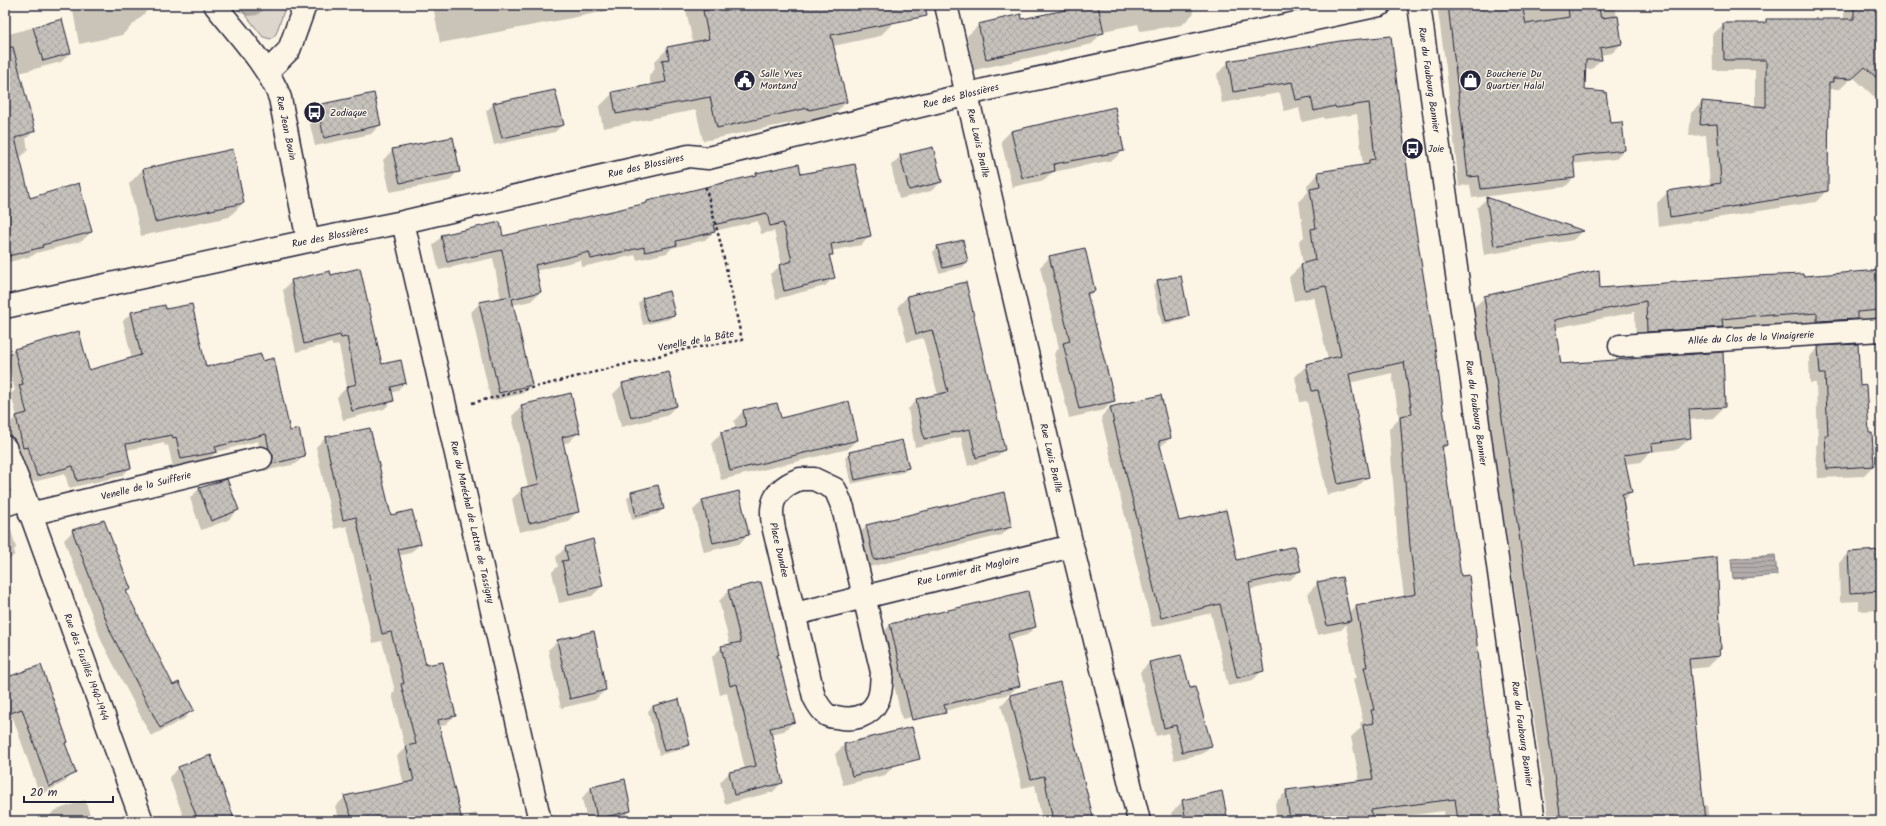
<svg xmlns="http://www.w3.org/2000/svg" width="1886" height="826" viewBox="0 0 1886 826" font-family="Kalam,sans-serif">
  <defs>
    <pattern id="water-rules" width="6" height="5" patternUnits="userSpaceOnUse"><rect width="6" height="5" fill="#b2adab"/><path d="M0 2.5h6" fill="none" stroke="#908c8c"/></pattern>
    <pattern id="building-cross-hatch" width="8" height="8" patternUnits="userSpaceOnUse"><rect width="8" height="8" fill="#c6c1bb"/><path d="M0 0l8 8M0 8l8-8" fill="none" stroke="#aaa6a2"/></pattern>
  </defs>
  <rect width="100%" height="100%" fill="#fcf5e5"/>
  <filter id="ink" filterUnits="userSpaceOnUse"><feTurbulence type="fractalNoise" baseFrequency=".025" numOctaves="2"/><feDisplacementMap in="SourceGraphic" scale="8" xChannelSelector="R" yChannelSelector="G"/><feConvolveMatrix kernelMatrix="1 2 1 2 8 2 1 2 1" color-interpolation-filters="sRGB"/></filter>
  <g filter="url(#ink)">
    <path fill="#dcd6cc" stroke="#7f7c84" d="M 238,5 L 286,5 L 276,34 L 271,39 L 263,37 Z"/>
    <path fill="url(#water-rules)" stroke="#78757e" d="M 1775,555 L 1777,575 L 1733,579 L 1731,559 Z"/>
    <path fill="#0003" d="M 72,5 L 144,5 L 146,12 L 122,35 L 79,44 Z
      M 235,5 L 270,5 L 257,15 L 248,16 L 238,11 Z
      M 433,5 L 639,5 L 440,43 Z
      M 685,5 L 890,5 L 894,22 L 880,36 L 833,46 L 846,102 L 832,116 L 795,124 L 795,122 L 703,141 L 696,110 L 603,128 L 599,107 L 613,93 L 651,86 L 649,75 L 655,69 L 654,62 L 668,48 L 693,43 Z
      M 1074,5 L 1192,5 L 1194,13 L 1182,25 L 1140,31 L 1138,24 L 1103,31 L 1092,44 L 974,70 L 967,36 L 979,25 L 1021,20 L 1075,9 Z
      M 1437,5 L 1615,5 L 1621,44 L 1612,53 L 1600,55 L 1601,59 L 1592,69 L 1585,69 L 1584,91 L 1609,124 L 1624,150 L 1615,159 L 1572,164 L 1574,178 L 1565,187 L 1472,198 L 1470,185 L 1459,186 L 1446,68 Z
      M 1848,5 L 1881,5 L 1881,99 L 1879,101 L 1853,77 L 1840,89 L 1828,89 L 1827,190 L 1816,202 L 1659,227 L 1657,203 L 1668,192 L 1710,186 L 1706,135 L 1689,136 L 1691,113 L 1702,102 L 1755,107 L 1755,70 L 1713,70 L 1712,35 L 1724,24 L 1762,24 L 1766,20 L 1844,20 L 1844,9 Z
      M 61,20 L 70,53 L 61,62 L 19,73 L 34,131 L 26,139 L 28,150 L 19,159 L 29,199 L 91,232 L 82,241 L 36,253 L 32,256 L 5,263 L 5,35 Z
      M 1390,37 L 1410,200 L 1447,445 L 1442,450 L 1460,578 L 1483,704 L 1501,821 L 1445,821 L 1444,811 L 1388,818 L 1389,821 L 1277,821 L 1275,803 L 1287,791 L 1360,782 L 1351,737 L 1361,728 L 1360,723 L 1363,721 L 1353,680 L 1356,677 L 1346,625 L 1341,630 L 1317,635 L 1308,593 L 1318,583 L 1349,614 L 1356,607 L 1404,597 L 1399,558 L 1389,429 L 1399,418 L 1392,373 L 1349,383 L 1368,477 L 1356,488 L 1327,495 L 1307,401 L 1300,402 L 1295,377 L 1307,365 L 1328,360 L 1314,297 L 1294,301 L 1289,277 L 1303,264 L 1299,241 L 1304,237 L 1299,201 L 1308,192 L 1307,185 L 1319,173 L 1363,166 L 1357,114 L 1324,119 L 1324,117 L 1302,122 L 1299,108 L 1284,111 L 1280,93 L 1222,103 L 1217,74 L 1229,62 Z
      M 494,104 L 562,125 L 555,132 L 494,145 L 486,111 Z
      M 318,106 L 380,125 L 371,134 L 315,146 L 308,116 Z
      M 1114,108 L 1123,150 L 1113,160 L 1053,172 L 1045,180 L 1012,187 L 1001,141 L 1011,131 Z
      M 393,150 L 458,171 L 449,181 L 390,192 L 383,160 Z
      M 901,156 L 941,182 L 931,191 L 899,199 L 891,165 Z
      M 143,169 L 243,203 L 229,217 L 141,236 L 129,184 Z
      M 756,174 L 800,175 L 870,236 L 861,245 L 831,251 L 832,254 L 829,257 L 834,277 L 825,286 L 776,299 L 770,274 L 782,265 L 774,231 L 761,234 L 758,221 L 714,231 L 705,240 L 672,248 L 667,253 L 637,260 L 635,255 L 582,267 L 581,260 L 535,271 L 540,292 L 531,301 L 513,305 L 531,385 L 522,394 L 491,401 L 471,312 L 480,303 L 501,299 L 493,258 L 439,270 L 433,245 L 442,236 L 502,237 L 645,204 L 647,202 L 753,177 Z
      M 1487,198 L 1582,231 L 1573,240 L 1484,255 L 1477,208 Z
      M 962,241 L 967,262 L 963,267 L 939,273 L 933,252 L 938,247 Z
      M 1050,257 L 1094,291 L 1087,297 L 1114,400 L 1104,410 L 1069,418 L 1054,354 L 1059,348 L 1040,267 Z
      M 1881,271 L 1881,320 L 1806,332 L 1806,323 L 1720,329 L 1710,338 L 1636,343 L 1635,312 L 1554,328 L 1560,365 L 1724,407 L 1713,418 L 1688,420 L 1690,438 L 1678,449 L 1651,452 L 1641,462 L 1625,464 L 1631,492 L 1622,501 L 1633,567 L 1718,651 L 1719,656 L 1708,667 L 1689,669 L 1702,805 L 1707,805 L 1709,821 L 1549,821 L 1473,308 L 1485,297 Z
      M 330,276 L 382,365 L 405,382 L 397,391 L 391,393 L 393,401 L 384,409 L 343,420 L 337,397 L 347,387 L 339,345 L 332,346 L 332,343 L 296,352 L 283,290 L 292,281 Z
      M 1158,281 L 1188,316 L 1184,320 L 1162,325 L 1153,286 Z
      M 965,283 L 1004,450 L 995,458 L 968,466 L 961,437 L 915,447 L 908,409 L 917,400 L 938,395 L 923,338 L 907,342 L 898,306 L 907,297 Z
      M 643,299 L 673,315 L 669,319 L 643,325 L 638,303 Z
      M 165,311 L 205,368 L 262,362 L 289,432 L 304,455 L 296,464 L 264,471 L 265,464 L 261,457 L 258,441 L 216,452 L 208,460 L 173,467 L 168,445 L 165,446 L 164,443 L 126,450 L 130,468 L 122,476 L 69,488 L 65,474 L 29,483 L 15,456 L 8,425 L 17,416 L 11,394 L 15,390 L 6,358 L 14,349 L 88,371 L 132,359 L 123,321 L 131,313 Z
      M 1819,347 L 1859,387 L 1873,466 L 1863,476 L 1818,478 L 1816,446 L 1818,443 L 1816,383 L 1810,383 L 1809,357 Z
      M 623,384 L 676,406 L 666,416 L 621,427 L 613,394 Z
      M 522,406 L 579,432 L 569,442 L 562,444 L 578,511 L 568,521 L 519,532 L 512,499 L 522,489 L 528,487 L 512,416 Z
      M 1110,407 L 1170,438 L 1160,447 L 1178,522 L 1237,561 L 1300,571 L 1290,580 L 1249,590 L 1262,671 L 1253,680 L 1228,686 L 1211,613 L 1152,627 L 1101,417 Z
      M 743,411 L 780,419 L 857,439 L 848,449 L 721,480 L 712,443 L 721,433 L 736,429 L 734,421 Z
      M 325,438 L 390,516 L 420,544 L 410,553 L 398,556 L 425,666 L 454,716 L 445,725 L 439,727 L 460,817 L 477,813 L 479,821 L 341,821 L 335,807 L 345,797 L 404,785 L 397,756 L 405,748 L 392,694 L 395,691 L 382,641 L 373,643 L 347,526 L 334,529 L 316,447 Z
      M 850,453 L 908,468 L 904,472 L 851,484 L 845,458 Z
      M 227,480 L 238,510 L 228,520 L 201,530 L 190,498 L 199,489 Z
      M 632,493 L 663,509 L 658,514 L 632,520 L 627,498 Z
      M 703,501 L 748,535 L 739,544 L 704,552 L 693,510 Z
      M 9,523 L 16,548 L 14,550 L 15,554 L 5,564 L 5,524 Z
      M 867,526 L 1011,526 L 1002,535 L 865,568 L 857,535 Z
      M 73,531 L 130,589 L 126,593 L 173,686 L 192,710 L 184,719 L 151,736 L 102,642 L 64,540 Z
      M 566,547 L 602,586 L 592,596 L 559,603 L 552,572 L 558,566 L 556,557 Z
      M 1881,551 L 1881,610 L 1859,611 L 1859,601 L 1840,602 L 1839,563 L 1848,553 Z
      M 729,591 L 777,655 L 776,656 L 794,722 L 784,731 L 770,734 L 782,782 L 773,792 L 725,804 L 720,782 L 729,773 L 745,769 L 727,693 L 720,695 L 712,657 L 722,647 L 730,645 L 719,601 Z
      M 1027,593 L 1035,627 L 1027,635 L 1008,640 L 1018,685 L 1010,694 L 917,718 L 917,716 L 902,719 L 882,634 L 890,625 Z
      M 558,641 L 605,690 L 595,700 L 561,708 L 548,650 Z
      M 1181,656 L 1189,689 L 1211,746 L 1202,754 L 1174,760 L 1168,733 L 1156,736 L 1140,672 L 1149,663 Z
      M 5,679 L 67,741 L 64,744 L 74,772 L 65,782 L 40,795 L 13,718 L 5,720 Z
      M 1060,683 L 1093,821 L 1042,821 L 1035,785 L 1022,788 L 1001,705 L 1010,696 Z
      M 678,700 L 689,744 L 684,749 L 659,755 L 648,711 L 653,706 Z
      M 845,744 L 895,765 L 885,775 L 843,785 L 835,754 Z
      M 179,768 L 234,821 L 185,821 L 169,777 Z
      M 591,788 L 630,811 L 621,820 L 587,821 L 582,798 Z
      M 85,800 L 92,821 L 45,821 L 54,811 Z
      M 1183,801 L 1227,821 L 1173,821 L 1171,813 Z"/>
    <path fill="url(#building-cross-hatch)" stroke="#22223b" d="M 713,5 L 925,5 L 927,16 L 831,35 L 847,102 L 809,110 L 808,108 L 717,128 L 710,97 L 616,114 L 612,92 L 666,82 L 662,60 L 669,59 L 667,47 L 709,39 L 703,11 L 714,8 Z
      M 1089,5 L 1098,5 L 1104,33 L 986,59 L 978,24 L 1021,14 L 1022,19 Z
      M 1448,5 L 1522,5 L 1526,24 L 1569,17 L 1568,5 L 1598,5 L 1601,18 L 1618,16 L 1622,44 L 1600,48 L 1602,60 L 1586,60 L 1585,90 L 1606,92 L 1610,123 L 1622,122 L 1625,150 L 1573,156 L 1575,178 L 1481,189 L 1479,176 L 1468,177 Z
      M 1854,5 L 1881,5 L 1881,82 L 1865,67 L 1852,79 L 1833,78 L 1833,82 L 1829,82 L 1828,191 L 1670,217 L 1667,191 L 1721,183 L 1717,124 L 1700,125 L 1702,101 L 1766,107 L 1766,60 L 1724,60 L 1723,23 L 1766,23 L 1766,19 L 1854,19 Z
      M 62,19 L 71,53 L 43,61 L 33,27 Z
      M 1391,36 L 1411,200 L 1435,347 L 1448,445 L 1442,446 L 1461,576 L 1469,575 L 1484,704 L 1502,821 L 1458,821 L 1455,799 L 1371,810 L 1373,821 L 1290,821 L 1286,790 L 1373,779 L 1363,725 L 1374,723 L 1371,710 L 1374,710 L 1364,667 L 1367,667 L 1356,606 L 1416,594 L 1410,546 L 1400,416 L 1412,414 L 1404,362 L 1349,374 L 1369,477 L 1338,484 L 1318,390 L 1312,391 L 1306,364 L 1341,356 L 1326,286 L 1305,290 L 1301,264 L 1315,260 L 1311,229 L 1316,228 L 1310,189 L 1320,187 L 1318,172 L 1369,164 L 1369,160 L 1375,159 L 1369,103 L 1336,108 L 1335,106 L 1314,111 L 1311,97 L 1296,100 L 1292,82 L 1233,92 L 1228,61 L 1340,41 Z
      M 13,47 L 35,131 L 15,138 L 30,198 L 79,183 L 92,232 L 42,245 L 43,247 L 5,257 L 5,48 Z
      M 555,90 L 564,125 L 502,138 L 493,103 Z
      M 374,93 L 381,125 L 324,138 L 317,105 Z
      M 1115,107 L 1124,151 L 1054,164 L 1055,171 L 1022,178 L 1011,131 Z
      M 453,137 L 460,172 L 400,183 L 392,149 Z
      M 933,147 L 942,182 L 909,190 L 900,155 Z
      M 233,149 L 244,203 L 155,222 L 143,169 Z
      M 799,164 L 801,174 L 855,164 L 871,236 L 831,244 L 833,255 L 829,255 L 835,278 L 784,291 L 779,265 L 792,261 L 783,223 L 770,226 L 767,213 L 713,225 L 715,232 L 676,241 L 677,245 L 645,252 L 644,247 L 591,259 L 589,252 L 535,265 L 541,292 L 512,299 L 532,385 L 499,393 L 479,302 L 511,296 L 502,250 L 447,262 L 441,235 L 500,222 L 503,236 L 647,203 L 647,201 L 756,175 L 756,173 Z
      M 1486,197 L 1584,231 L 1494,246 Z
      M 963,240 L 968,262 L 943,268 L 937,246 Z
      M 1085,248 L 1095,291 L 1087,293 L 1115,401 L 1079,409 L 1063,343 L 1070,341 L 1049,256 Z
      M 360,268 L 382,364 L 401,360 L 406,383 L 391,387 L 394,401 L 352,411 L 346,387 L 356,384 L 347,337 L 341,338 L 340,335 L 304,344 L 291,280 L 330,271 L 331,275 Z
      M 1599,270 L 1600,288 L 1755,276 L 1803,274 L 1803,276 L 1881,270 L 1881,310 L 1857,312 L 1857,319 L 1817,321 L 1817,313 L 1772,316 L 1772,314 L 1722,319 L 1723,327 L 1647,332 L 1646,301 L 1554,320 L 1561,364 L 1723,352 L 1725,407 L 1689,409 L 1691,438 L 1652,443 L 1653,451 L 1624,455 L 1632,492 L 1622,494 L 1634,566 L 1717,557 L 1721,649 L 1719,650 L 1720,656 L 1689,659 L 1705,821 L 1561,821 L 1484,296 Z
      M 1181,276 L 1189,316 L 1166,321 L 1157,280 Z
      M 966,282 L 1005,450 L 976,458 L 970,429 L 924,439 L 916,399 L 948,392 L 932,330 L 916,334 L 907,296 Z
      M 669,291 L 675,315 L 648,321 L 642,298 Z
      M 192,304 L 206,367 L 261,354 L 262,361 L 274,358 L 290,431 L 299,429 L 305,456 L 272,464 L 273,455 L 269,449 L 266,434 L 215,447 L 217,452 L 181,459 L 176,437 L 173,438 L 172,435 L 126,444 L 131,468 L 77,481 L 73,466 L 37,476 L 28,447 L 23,448 L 16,416 L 27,413 L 19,385 L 23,384 L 14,349 L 79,331 L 89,370 L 141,355 L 131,312 L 165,305 L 166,309 Z
      M 1858,344 L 1860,386 L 1866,385 L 1869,433 L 1872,433 L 1874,466 L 1827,469 L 1825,435 L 1828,435 L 1825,374 L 1820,374 L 1818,346 Z
      M 669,372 L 677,406 L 631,418 L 622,383 Z
      M 571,393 L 580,433 L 562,437 L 579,512 L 529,523 L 521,488 L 539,484 L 521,405 Z
      M 1161,395 L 1171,438 L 1159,441 L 1179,521 L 1226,510 L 1237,560 L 1295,546 L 1301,571 L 1249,583 L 1264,671 L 1237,678 L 1220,604 L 1161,618 L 1110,407 Z
      M 849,401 L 858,440 L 730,471 L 721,432 L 746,426 L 743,410 L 777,403 L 781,418 Z
      M 370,428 L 391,515 L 412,510 L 421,544 L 398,549 L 426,665 L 443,662 L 456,716 L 438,720 L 462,821 L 353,821 L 344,796 L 414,781 L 406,746 L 416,744 L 401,684 L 404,683 L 391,632 L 382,634 L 356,517 L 343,520 L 325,437 Z
      M 902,440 L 909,468 L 855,480 L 849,452 Z
      M 227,479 L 239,510 L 211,521 L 199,488 Z
      M 658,485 L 664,509 L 636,516 L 631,492 Z
      M 739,491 L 749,535 L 713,543 L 702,500 Z
      M 1004,492 L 1012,527 L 874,560 L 866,525 Z
      M 104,520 L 131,589 L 126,591 L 173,685 L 179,682 L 194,710 L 160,728 L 111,633 L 72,530 Z
      M 593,539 L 603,586 L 569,594 L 562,561 L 568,560 L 565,547 Z
      M 1881,550 L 1881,591 L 1850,593 L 1848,552 Z
      M 1342,577 L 1351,621 L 1327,626 L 1317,582 Z
      M 761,582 L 779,655 L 777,655 L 795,722 L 770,728 L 783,783 L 734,795 L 729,772 L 756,766 L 737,684 L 730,686 L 721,646 L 741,642 L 728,590 Z
      M 1028,591 L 1036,627 L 1008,634 L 1020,686 L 944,705 L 946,713 L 912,720 L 890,624 Z
      M 594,631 L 606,690 L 570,699 L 557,640 Z
      M 1181,655 L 1190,688 L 1195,687 L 1212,746 L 1182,752 L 1176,725 L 1164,728 L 1149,662 Z
      M 41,665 L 68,742 L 65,743 L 76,773 L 49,787 L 22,709 L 5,715 L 5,678 Z
      M 1060,682 L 1068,716 L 1094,821 L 1053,821 L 1044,776 L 1031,779 L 1018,728 L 1010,695 Z
      M 679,699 L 690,745 L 664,751 L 653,706 Z
      M 912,727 L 920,759 L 852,776 L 844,744 Z
      M 211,755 L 222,786 L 235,821 L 198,821 L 178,767 Z
      M 625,779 L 631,811 L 597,819 L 591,787 Z
      M 1222,791 L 1228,821 L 1186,821 L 1182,800 Z"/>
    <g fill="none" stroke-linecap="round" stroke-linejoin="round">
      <defs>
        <path id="street" d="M 215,5 C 236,32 269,67 280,98 L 308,241
          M 946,5 L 1072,546 L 1139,821
          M 267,72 L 289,50 L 305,5
          M 403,222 L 540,821
          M 5,307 L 308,241 L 403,222 L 689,156 L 708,158 L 993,88 L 1380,5
          M 1620,346 L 1881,330
          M 5,447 L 25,498 L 142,821
          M 800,479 L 814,479 L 835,489 L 843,508 L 882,672 C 881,681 882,691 878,700 C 870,717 853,721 836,717 C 833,717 829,716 827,715 C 821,710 817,703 814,697 L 778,546 C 770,516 764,492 800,479 Z
          M 5,505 L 25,498
          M 30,514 L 261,458
          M 795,614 L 1072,546"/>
        <path id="secondary" d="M 1419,5 L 1534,821"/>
      </defs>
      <use href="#street" stroke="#22223b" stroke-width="25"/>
      <use href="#secondary" stroke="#22223b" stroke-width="25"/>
      <path stroke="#22223b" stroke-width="2.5" stroke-dasharray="3 3" stroke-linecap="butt" d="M 472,403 L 686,349 L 742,340 L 721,245 L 705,185"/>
      <use href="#street" stroke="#fcf5e5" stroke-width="22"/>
      <use href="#secondary" stroke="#fcf5e5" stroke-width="22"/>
    </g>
  </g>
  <defs>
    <symbol id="civic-disc" viewBox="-11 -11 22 22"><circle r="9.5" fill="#22223b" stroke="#fcf5e5"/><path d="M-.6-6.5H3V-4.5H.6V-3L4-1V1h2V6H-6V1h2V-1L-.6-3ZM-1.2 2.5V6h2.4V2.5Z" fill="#fff"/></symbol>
    <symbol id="shop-disc" viewBox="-11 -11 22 22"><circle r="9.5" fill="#22223b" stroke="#fcf5e5"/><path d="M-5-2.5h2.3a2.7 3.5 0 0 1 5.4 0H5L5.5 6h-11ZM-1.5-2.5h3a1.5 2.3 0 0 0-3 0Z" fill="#fff"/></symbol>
    <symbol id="bus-disc" viewBox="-11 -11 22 22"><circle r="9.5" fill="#22223b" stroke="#fcf5e5"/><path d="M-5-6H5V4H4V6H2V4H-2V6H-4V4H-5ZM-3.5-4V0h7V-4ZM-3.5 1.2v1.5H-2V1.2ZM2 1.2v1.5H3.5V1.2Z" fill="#fff"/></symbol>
  </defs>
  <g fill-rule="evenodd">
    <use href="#civic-disc" x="732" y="68" width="25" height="25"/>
    <use href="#shop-disc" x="1458" y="68" width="25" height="25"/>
    <use href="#bus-disc" x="302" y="100" width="25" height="25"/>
    <use href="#bus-disc" x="1400" y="136" width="25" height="25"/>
  </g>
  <g text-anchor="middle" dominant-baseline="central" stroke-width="3" stroke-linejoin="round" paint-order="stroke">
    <g font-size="10" fill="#22223b" stroke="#fcf5e5" text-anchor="start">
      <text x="760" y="74">Salle Yves<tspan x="760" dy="12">Montand</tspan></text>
      <text x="1486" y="74">Boucherie Du<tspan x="1486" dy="12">Quartier Halal</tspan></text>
      <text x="330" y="113">Zodiaque</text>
      <text x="1428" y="149">Joie</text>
    </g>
    <g font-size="10" fill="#22223b" stroke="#fcf5e5">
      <text transform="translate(1429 80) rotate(82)">Rue du Faubourg Bannier</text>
      <text transform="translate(961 96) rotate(-14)">Rue des Blossières</text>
      <text transform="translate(286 128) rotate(78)">Rue Jean Bouin</text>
      <text transform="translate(978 143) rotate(77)">Rue Louis Braille</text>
      <text transform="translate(646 166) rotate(-13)">Rue des Blossières</text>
      <text transform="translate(330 237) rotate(-11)">Rue des Blossières</text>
      <text transform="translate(1751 338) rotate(-3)">Allée du Clos de la Vinaigrerie</text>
      <text transform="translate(696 341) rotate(-11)">Venelle de la Bâte</text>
      <text transform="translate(1476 413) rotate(82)">Rue du Faubourg Bannier</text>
      <text transform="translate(1051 458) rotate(77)">Rue Louis Braille</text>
      <text transform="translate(146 486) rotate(-14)">Venelle de la Suifferie</text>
      <text transform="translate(472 522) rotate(77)">Rue du Maréchal de Lattre de Tassigny</text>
      <text transform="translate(779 550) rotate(77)">Place Dundee</text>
      <text transform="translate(968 571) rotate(-13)">Rue Lormier dit Magloire</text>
      <text transform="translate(86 667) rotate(70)">Rue des Fusillés 1940-1944</text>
      <text transform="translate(1522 734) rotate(82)">Rue du Faubourg Bannier</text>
    </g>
  </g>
  <rect width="1886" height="826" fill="none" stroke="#fcf5e5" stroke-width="20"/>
  <rect x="10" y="10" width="1866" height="806" fill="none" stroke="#22223b" stroke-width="1.5" filter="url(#ink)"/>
  <path d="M24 796v6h89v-6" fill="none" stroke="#22223b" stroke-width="2"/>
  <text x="30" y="796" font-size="12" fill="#22223b" stroke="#fcf5e5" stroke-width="3" paint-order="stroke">20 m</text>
</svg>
